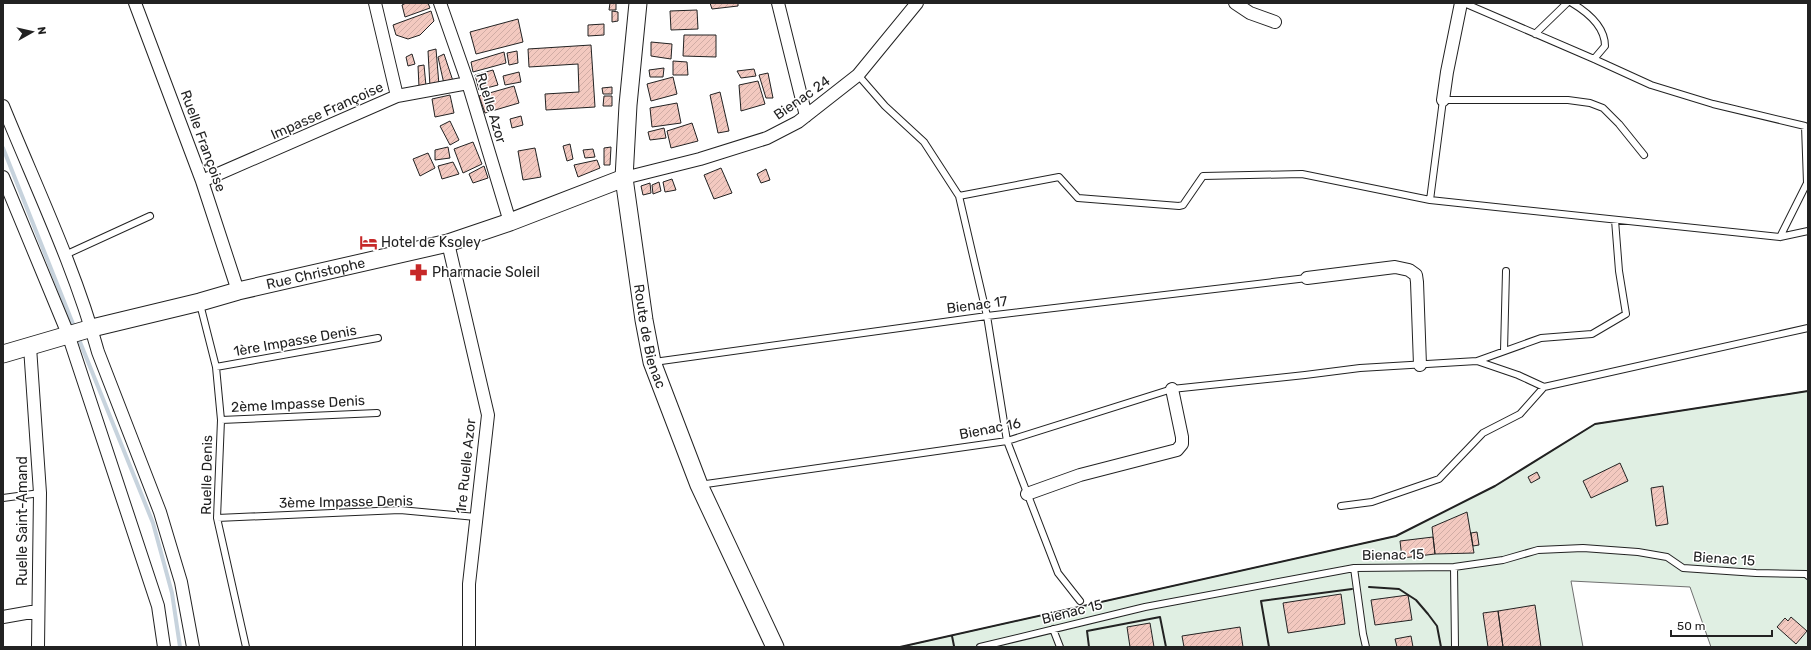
<svg xmlns="http://www.w3.org/2000/svg" width="1811" height="650" viewBox="0 0 1811 650" font-family="Rubik,sans-serif">
  <defs>
    <pattern id="building-hatch" width="6" height="6" patternUnits="userSpaceOnUse"><rect width="6" height="6" fill="#f3c9c0"/><path d="M-1 1l2-2M0 6l6-6M5 7l2-2" fill="none" stroke="#d0aca5"/></pattern>
  </defs>
  <rect width="100%" height="100%" fill="#fff"/>
  <path fill="#e0efe3" stroke="#6f6f6f" d="M 1808,391 L 1808,647 L 1711,647 L 1690,587 L 1571,581 L 1583,647 L 900,647 L 1396,536 L 1495,486 L 1595,424 Z"/>
  <g fill="none" stroke-linecap="round" stroke-linejoin="round">
    <path stroke="#c7d3dd" stroke-width="4" d="M 3,148 L 75,329
      M 78,337 L 153,523 L 172,593 L 180,647"/>
  </g>
  <path fill="url(#building-hatch)" stroke="#222" d="M 406,3 L 428,3 L 430,8 L 405,17 L 402,5 Z
    M 610,3 L 616,3 L 616,10 L 609,10 Z
    M 710,3 L 738,3 L 738,6 L 712,9 Z
    M 697,10 L 698,29 L 671,30 L 670,11 Z
    M 431,11 L 434,21 L 420,35 L 408,39 L 396,35 L 393,25 Z
    M 612,11 L 618,12 L 618,21 L 612,22 Z
    M 518,19 L 523,42 L 476,54 L 470,32 Z
    M 604,24 L 604,35 L 588,36 L 588,25 Z
    M 684,35 L 716,35 L 716,57 L 683,56 Z
    M 651,42 L 672,44 L 671,59 L 651,56 Z
    M 591,45 L 595,107 L 546,110 L 545,94 L 579,92 L 578,64 L 529,67 L 528,49 Z
    M 436,49 L 439,85 L 430,87 L 428,51 Z
    M 517,51 L 518,63 L 509,65 L 507,53 Z
    M 504,52 L 506,63 L 473,72 L 471,62 Z
    M 412,54 L 415,64 L 408,66 L 406,57 Z
    M 444,54 L 453,81 L 444,84 L 438,57 Z
    M 673,61 L 687,62 L 688,75 L 673,75 Z
    M 424,65 L 426,86 L 419,87 L 418,66 Z
    M 664,68 L 663,77 L 650,77 L 649,70 Z
    M 754,69 L 756,76 L 741,78 L 737,71 Z
    M 493,70 L 498,85 L 479,90 L 475,75 Z
    M 519,72 L 521,82 L 505,85 L 503,76 Z
    M 768,73 L 773,98 L 766,98 L 759,75 Z
    M 673,77 L 677,94 L 651,101 L 647,84 Z
    M 758,81 L 765,104 L 741,111 L 739,85 Z
    M 514,86 L 519,103 L 485,113 L 479,96 Z
    M 612,87 L 612,94 L 603,94 L 602,88 Z
    M 720,92 L 729,131 L 718,133 L 710,95 Z
    M 450,95 L 454,113 L 435,117 L 432,99 Z
    M 604,96 L 612,96 L 612,106 L 603,106 Z
    M 677,103 L 681,123 L 652,127 L 650,108 Z
    M 521,116 L 523,125 L 512,128 L 510,119 Z
    M 450,121 L 459,140 L 450,145 L 440,126 Z
    M 692,123 L 698,141 L 671,148 L 667,131 Z
    M 664,128 L 666,138 L 650,140 L 648,132 Z
    M 473,142 L 482,164 L 463,173 L 454,149 Z
    M 570,144 L 573,159 L 567,161 L 563,146 Z
    M 448,147 L 450,158 L 435,160 L 435,150 Z
    M 611,147 L 610,165 L 604,165 L 604,148 Z
    M 535,148 L 541,177 L 523,180 L 518,151 Z
    M 593,149 L 595,157 L 585,158 L 583,150 Z
    M 428,153 L 435,168 L 420,176 L 413,159 Z
    M 597,160 L 600,168 L 578,177 L 574,165 Z
    M 453,162 L 459,174 L 442,179 L 438,166 Z
    M 484,166 L 488,178 L 473,183 L 469,174 Z
    M 721,168 L 732,193 L 714,199 L 704,175 Z
    M 766,169 L 770,180 L 761,183 L 757,174 Z
    M 672,179 L 676,190 L 665,192 L 663,182 Z
    M 659,182 L 661,191 L 653,194 L 652,185 Z
    M 650,183 L 651,193 L 643,195 L 641,186 Z
    M 1620,463 L 1628,481 L 1591,498 L 1583,481 Z
    M 1537,472 L 1540,478 L 1531,483 L 1528,477 Z
    M 1663,486 L 1668,524 L 1656,526 L 1651,488 Z
    M 1467,512 L 1474,553 L 1435,554 L 1432,527 Z
    M 1477,532 L 1479,545 L 1473,546 L 1471,533 Z
    M 1433,537 L 1435,554 L 1402,558 L 1400,541 Z
    M 1341,594 L 1345,624 L 1288,633 L 1283,603 Z
    M 1408,595 L 1412,620 L 1375,625 L 1371,600 Z
    M 1535,605 L 1541,647 L 1503,647 L 1498,611 Z
    M 1498,611 L 1503,647 L 1488,647 L 1483,613 Z
    M 1791,617 L 1807,631 L 1796,644 L 1777,627 L 1785,618 L 1788,621 Z
    M 1150,623 L 1154,647 L 1130,647 L 1127,627 Z
    M 1240,627 L 1243,647 L 1184,647 L 1182,636 Z
    M 1411,636 L 1413,647 L 1397,647 L 1395,639 Z"/>
  <g fill="none" stroke-linecap="round" stroke-linejoin="round">
    <defs>
      <path id="lane" d="M 1464,3 L 1594,59 L 1651,85 L 1713,104 L 1805,126 L 1807,183 L 1780,237
        M 1572,3 C 1587,12 1605,27 1605,46 L 1594,59
        M 1535,34 L 1567,3
        M 858,75 L 885,106 L 924,142 L 959,196 L 987,316 L 1007,441 L 1058,573 L 1080,601
        M 959,196 L 1059,177 L 1078,198 L 1179,206 L 1183,205 L 1203,176 L 1302,174 L 1430,200 L 1780,237 L 1808,231
        M 1430,200 L 1443,100 L 1568,100 L 1590,103 L 1603,108 L 1619,124 L 1644,155
        M 65,255 L 150,216
        M 200,304 L 216,367 L 221,420 L 217,518 L 246,647
        M 1504,351 L 1506,271
        M 1477,361 L 1541,338 L 1592,334 L 1626,314 L 1619,271 L 1615,220
        M 654,362 L 987,316 L 1307,278
        M 216,367 L 378,338
        M 221,420 L 377,413
        M 699,485 L 1007,441 L 1172,389 L 1305,375 L 1360,368 L 1477,361 L 1518,375 L 1544,387 L 1808,328
        M 3,498 L 40,493
        M 1341,506 L 1372,502 L 1439,479 L 1483,433 L 1520,414 L 1544,387
        M 217,518 L 400,510 L 476,517
        M 1454,567 L 1455,647
        M 1354,568 L 1363,634 L 1366,647
        M 1053,629 L 1060,647
        M 980,647 L 1145,607 L 1354,568 L 1454,567 L 1503,560 L 1538,550 L 1583,548 L 1638,552 L 1667,557 L 1683,568 L 1756,573 L 1806,574 L 1808,576"/>
      <path id="street" d="M 135,3 L 202,181 L 238,291
        M 375,3 L 397,96
        M 440,3 L 468,83 L 510,222
        M 778,3 L 806,116
        M 1235,3 L 1250,13 L 1275,22
        M 1443,100 L 1447,72 L 1461,3
        M 3,106 C 36,187 75,268 98,352 L 160,512 L 181,582 L 193,647
        M 3,177 L 68,334 L 158,606 L 164,647
        M 624,178 L 700,159 L 767,138 L 798,122 L 858,75 L 917,3
        M 202,181 L 397,96 L 468,83
        M 448,243 L 488,415 L 469,584 L 469,647
        M 1307,278 L 1395,267 L 1409,270 L 1416,275 L 1417,282 L 1420,365
        M 30,347 L 40,493 L 38,647
        M 1027,494 L 1080,475 L 1177,450 L 1182,444 L 1182,437 L 1172,389
        M 3,617 L 37,611"/>
      <g id="secondary">
        <path id="s1" d="M 638,3 L 628,105 L 624,178 L 644,320 L 652,362 L 699,485 L 775,647"/>
        <path id="s2" d="M 3,354 L 92,328 L 200,302 L 238,291 L 448,243 L 510,222 L 624,178"/>
      </g>
    </defs>
    <use href="#lane" stroke="#222" stroke-width="8"/>
    <use href="#street" stroke="#222" stroke-width="14"/>
    <use href="#secondary" stroke="#222" stroke-width="19"/>
    <use href="#lane" stroke="#fff" stroke-width="6"/>
    <use href="#street" stroke="#fff" stroke-width="12"/>
    <use href="#secondary" stroke="#fff" stroke-width="17"/>
    <path stroke="#222" stroke-width="2" d="M 1369,587 L 1399,589 L 1416,600 L 1428,614 L 1437,626 L 1441,647
      M 952,636 L 954,646
      M 900,647 L 1396,536 L 1495,486 L 1595,424 L 1808,391
      M 1089,647 L 1087,631 L 1160,617 L 1166,647
      M 1269,647 L 1261,601 L 1352,589"/>
  </g>
  <defs>
    <symbol id="hotel-bare" viewBox="-9 -9 18 18"><path d="M-6-4.5h1.5V1H6V5H4.5V3h-9V5H-6ZM-4 0a1.8 1.8 0 1 1 3.6 0ZM.5 0V-2.5h3Q6-2.5 6 0Z" fill="#c62828" stroke="#fff" stroke-width="2.5" paint-order="stroke"/></symbol>
    <symbol id="pharmacy-bare" viewBox="-9 -9 18 18"><path d="M-2-6h4v4h4v4h-4v4h-4v-4h-4v-4h4Z" fill="#c62828" stroke="#fff" stroke-width="2.5" paint-order="stroke"/></symbol>
  </defs>
  <g fill-rule="evenodd">
    <use href="#hotel-bare" x="356" y="230" width="25" height="25"/>
    <use href="#pharmacy-bare" x="406" y="260" width="25" height="25"/>
  </g>
  <g text-anchor="middle" dominant-baseline="central" stroke-width="3" stroke-linejoin="round" paint-order="stroke">
    <g font-size="14" fill="#222" stroke="#fff">
      <text transform="translate(802 98) rotate(-35)">Bienac 24</text>
      <text transform="translate(491 108) rotate(73)">Ruelle Azor</text>
      <text transform="translate(327 111) rotate(-24)">Impasse Françoise</text>
      <text transform="translate(203 141) rotate(70)">Ruelle Françoise</text>
      <text stroke="none"><textPath href="#s2" startOffset="323">Rue Christophe</textPath></text>
      <text transform="translate(977 305) rotate(-7)">Bienac 17</text>
      <text stroke="none"><textPath href="#s1" startOffset="336">Route de Bienac</textPath></text>
      <text transform="translate(295 341) rotate(-10)">1ère Impasse Denis</text>
      <text transform="translate(298 404) rotate(-3)">2ème Impasse Denis</text>
      <text transform="translate(990 429) rotate(-11)">Bienac 16</text>
      <text transform="translate(466 466) rotate(-84)">1re Ruelle Azor</text>
      <text transform="translate(207 475) rotate(-89)">Ruelle Denis</text>
      <text transform="translate(346 502) rotate(-1)">3ème Impasse Denis</text>
      <text transform="translate(22 521) rotate(-90)">Ruelle Saint-Amand</text>
      <text transform="translate(1393 555) rotate(-1)">Bienac 15</text>
      <text transform="translate(1724 559) rotate(4)">Bienac 15</text>
      <text transform="translate(1072 612) rotate(-14)">Bienac 15</text>
    </g>
    <g font-size="14" fill="#222" stroke="#fff" text-anchor="start">
      <text x="381" y="242">Hotel de Ksoley</text>
      <text x="432" y="272">Pharmacie Soleil</text>
    </g>
  </g>
  <rect width="1811" height="650" fill="none" stroke="#222222" stroke-width="8"/>
  <g transform="translate(32 32) rotate(82)" stroke="#ffffff" stroke-width="3" paint-order="stroke">
  <path d="M0-3L7 15L0 10L-7 15Z" fill="#222222"/>
  <text y="-6" font-size="11" font-weight="bold" text-anchor="middle" fill="#222222">N</text>
  </g>
  <path d="M1671 630v6h101v-6" fill="none" stroke="#222222" stroke-width="2"/>
  <text x="1677" y="630" font-size="12" fill="#222222" stroke="#ffffff" stroke-width="3" paint-order="stroke">50 m</text>
</svg>
